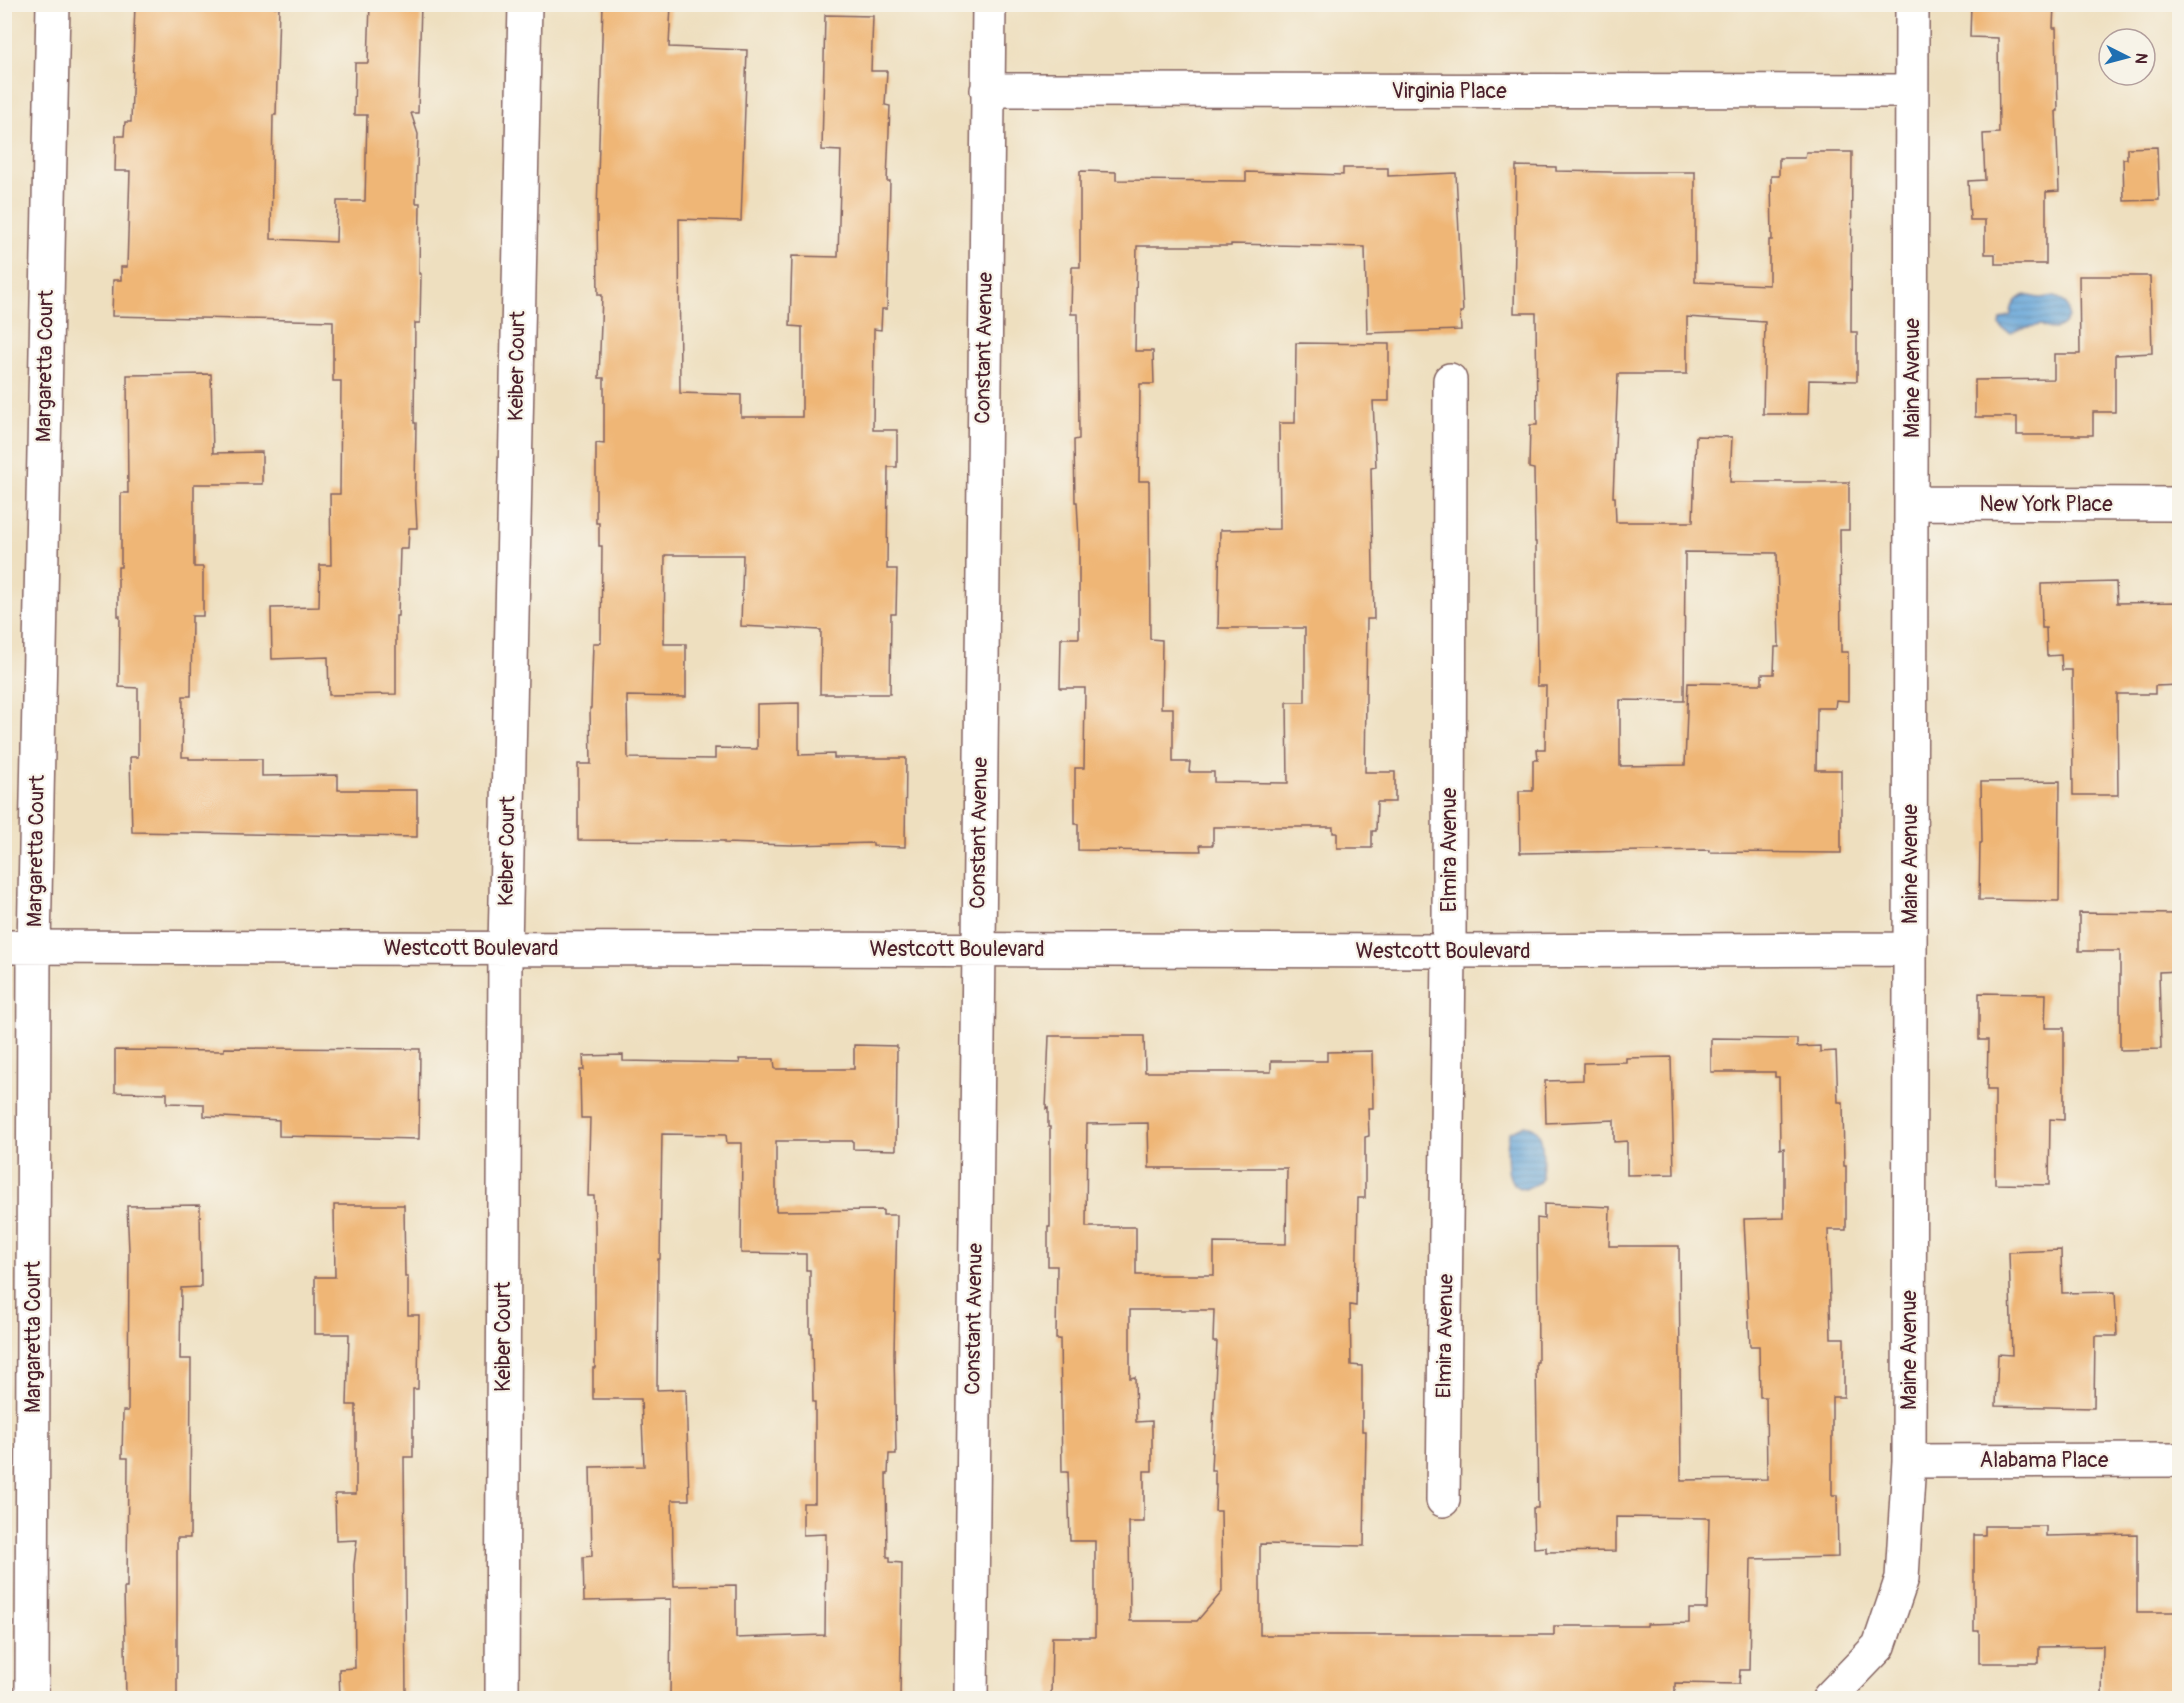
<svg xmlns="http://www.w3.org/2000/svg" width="2184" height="1703" viewBox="0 0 2184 1703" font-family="Pangolin,sans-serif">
  <defs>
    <pattern id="water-rules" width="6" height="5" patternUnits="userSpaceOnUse" patternTransform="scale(1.5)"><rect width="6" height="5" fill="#66a6d9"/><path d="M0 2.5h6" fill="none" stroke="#5687b0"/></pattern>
  </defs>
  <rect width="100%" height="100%" fill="#f7f3e8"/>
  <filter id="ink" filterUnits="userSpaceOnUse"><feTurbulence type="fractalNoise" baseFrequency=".0167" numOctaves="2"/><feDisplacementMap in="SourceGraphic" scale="12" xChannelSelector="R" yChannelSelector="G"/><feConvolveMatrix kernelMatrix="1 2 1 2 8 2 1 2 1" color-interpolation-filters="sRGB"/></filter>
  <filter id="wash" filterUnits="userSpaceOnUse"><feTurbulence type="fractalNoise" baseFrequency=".008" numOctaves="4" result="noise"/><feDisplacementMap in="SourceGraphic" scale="24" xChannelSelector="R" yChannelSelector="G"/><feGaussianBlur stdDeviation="1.35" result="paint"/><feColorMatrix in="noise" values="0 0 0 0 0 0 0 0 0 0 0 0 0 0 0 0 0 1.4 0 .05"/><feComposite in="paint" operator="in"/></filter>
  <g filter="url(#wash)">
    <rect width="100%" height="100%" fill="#eedfbf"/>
    <path fill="url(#water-rules)" stroke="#586282" stroke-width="1.5" d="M 2026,295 C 2031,296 2035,298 2040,298 C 2046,298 2052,295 2058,298 C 2080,309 2063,340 2041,325 C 2030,327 2020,327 2011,333 L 2003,330 L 2000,325 L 2001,319 L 2011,315 C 2011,304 2016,298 2026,295 Z
      M 1525,1125 C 1530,1126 1535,1127 1538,1132 C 1544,1140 1544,1173 1540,1182 L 1525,1189 C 1520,1188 1515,1186 1512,1182 C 1506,1173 1506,1141 1510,1132 Z"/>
    <g id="blocks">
      <path fill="#efb676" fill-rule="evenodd" d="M 135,4 L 279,7 L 276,115 L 273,115 L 271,239 L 336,242 L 337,201 L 365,201 L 367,115 L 354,115 L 355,63 L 368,63 L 370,4 L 421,4 L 418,113 L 411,113 L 418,134 L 416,203 L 420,203 L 419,274 L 421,274 L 420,323 L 415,323 L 414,423 L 416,423 L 415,489 L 417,528 L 409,528 L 408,549 L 400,549 L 398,616 L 396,616 L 396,694 L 329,695 L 328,657 L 272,659 L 271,608 L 319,607 L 320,565 L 331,565 L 330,494 L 340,494 L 341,381 L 333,381 L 333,321 L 112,316 L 113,280 L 121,280 L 121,267 L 127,267 L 130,171 L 115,171 L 116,136 L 124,136 L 125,122 L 131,122 Z
        M 603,4 L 671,4 L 669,47 L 747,50 L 741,221 L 679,219 L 680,393 L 741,395 L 741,417 L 802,417 L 802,327 L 790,326 L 792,256 L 838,257 L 841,151 L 822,150 L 825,15 L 873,16 L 871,71 L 887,71 L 885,105 L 890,106 L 887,181 L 890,181 L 887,309 L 882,309 L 881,330 L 874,329 L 873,430 L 897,430 L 897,467 L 888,467 L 887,569 L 897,569 L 896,614 L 891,614 L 890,694 L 820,694 L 821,630 L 741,626 L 743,555 L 665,555 L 664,644 L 686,644 L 686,697 L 627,696 L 628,758 L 715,759 L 715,748 L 757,749 L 757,704 L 799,703 L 799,755 L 834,754 L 834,758 L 906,758 L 905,847 L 873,846 L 873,843 L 792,845 L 724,843 L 724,841 L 578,840 L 578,764 L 591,764 L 590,708 L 591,708 L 593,643 L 601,643 L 602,546 L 599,546 L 599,523 L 596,523 L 596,443 L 604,444 L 604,378 L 599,378 L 602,295 L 598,295 L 597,213 Z
        M 1971,4 L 2054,4 L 2053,28 L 2056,28 L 2058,111 L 2056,111 L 2059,191 L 2046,192 L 2046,264 L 1995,264 L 1995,254 L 1985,254 L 1985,220 L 1970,220 L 1968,181 L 1985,180 L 1983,134 L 1999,133 L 1998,38 L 1970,37 Z
        M 2157,147 L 2159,200 L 2124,201 L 2123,159 L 2127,159 L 2127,148 Z
        M 1806,152 L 1852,152 L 1851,332 L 1857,332 L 1857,381 L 1809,380 L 1808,414 L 1763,414 L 1765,322 L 1687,317 L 1687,374 L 1618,374 L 1613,497 L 1615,497 L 1616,522 L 1693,522 L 1696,436 L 1732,437 L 1730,482 L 1849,482 L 1849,530 L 1840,530 L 1841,652 L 1848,652 L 1848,701 L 1836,700 L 1835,708 L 1817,708 L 1816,770 L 1841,770 L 1841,853 L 1709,852 L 1709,850 L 1520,853 L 1519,791 L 1533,791 L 1533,760 L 1538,760 L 1537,749 L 1545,749 L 1546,686 L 1537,686 L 1536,542 L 1535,542 L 1534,469 L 1529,468 L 1530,425 L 1537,425 L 1536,313 L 1514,313 L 1516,166 L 1556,167 L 1556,171 L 1611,172 L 1695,172 L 1695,282 L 1769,285 L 1769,240 L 1772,240 L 1771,176 L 1779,176 L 1779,158 L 1805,158 ZM 1685,552 L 1777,553 L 1779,647 L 1775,647 L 1774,674 L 1762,674 L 1762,684 L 1688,683 L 1685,765 L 1620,766 L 1620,700 L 1684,701 Z
        M 1343,168 L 1388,168 L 1388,176 L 1456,173 L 1463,312 L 1460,312 L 1461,330 L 1367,333 L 1365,247 L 1231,244 L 1231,246 L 1137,246 L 1135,351 L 1153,351 L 1154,384 L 1140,384 L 1139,481 L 1149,481 L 1150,639 L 1162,640 L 1161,708 L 1173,708 L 1173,762 L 1190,762 L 1189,772 L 1214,772 L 1214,782 L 1288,783 L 1287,702 L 1305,702 L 1305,628 L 1218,628 L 1220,530 L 1280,529 L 1279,423 L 1295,423 L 1296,343 L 1389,344 L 1389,401 L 1373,401 L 1376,467 L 1371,468 L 1374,619 L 1367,619 L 1365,772 L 1395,772 L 1395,802 L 1377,802 L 1376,831 L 1372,831 L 1372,848 L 1337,848 L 1337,833 L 1333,833 L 1333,827 L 1213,827 L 1213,845 L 1200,845 L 1201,851 L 1078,850 L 1078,824 L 1075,824 L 1075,768 L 1084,768 L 1085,688 L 1060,688 L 1061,638 L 1079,638 L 1079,539 L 1077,502 L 1075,502 L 1074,440 L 1079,439 L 1078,314 L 1071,314 L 1072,267 L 1080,267 L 1080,171 L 1116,172 L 1116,180 L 1246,181 L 1246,172 L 1343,175 Z
        M 2079,276 L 2150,276 L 2152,353 L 2115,355 L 2115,412 L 2093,412 L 2093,435 L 2017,435 L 2017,417 L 1975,417 L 1975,380 L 2054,379 L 2054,354 L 2080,354 Z
        M 211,374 L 213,453 L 262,452 L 262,484 L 194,484 L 194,567 L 203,567 L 203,616 L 192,616 L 191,696 L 183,696 L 182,757 L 189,757 L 189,759 L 262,759 L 262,776 L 338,775 L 338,790 L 417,790 L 417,837 L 132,832 L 130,757 L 138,757 L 138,688 L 119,687 L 120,616 L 118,616 L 118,567 L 121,567 L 121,493 L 128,493 L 127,375 Z
        M 2116,582 L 2117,603 L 2180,602 L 2180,685 L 2155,686 L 2155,694 L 2117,694 L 2118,795 L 2073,795 L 2072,670 L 2062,670 L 2061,655 L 2047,656 L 2046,628 L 2042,628 L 2041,584 Z
        M 2060,781 L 2059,901 L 1979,900 L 1980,843 L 1982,843 L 1981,782 Z
        M 2079,913 L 2180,914 L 2180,971 L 2159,972 L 2161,1049 L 2120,1050 L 2120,951 L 2079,951 Z
        M 1979,993 L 2046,994 L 2045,1028 L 2064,1028 L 2064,1120 L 2050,1119 L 2049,1185 L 1995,1184 L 1995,1090 L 1987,1090 L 1988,1040 L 1979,1040 Z
        M 1049,1036 L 1144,1036 L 1145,1072 L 1271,1072 L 1271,1061 L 1327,1061 L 1327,1052 L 1372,1051 L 1373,1108 L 1368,1108 L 1369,1136 L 1365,1137 L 1365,1198 L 1358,1198 L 1356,1306 L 1350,1305 L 1351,1365 L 1362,1366 L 1362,1431 L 1366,1431 L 1364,1546 L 1260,1544 L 1260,1635 L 1554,1635 L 1554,1626 L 1647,1626 L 1647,1624 L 1689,1623 L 1689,1609 L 1707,1609 L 1709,1518 L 1616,1517 L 1616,1551 L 1546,1552 L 1546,1547 L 1534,1548 L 1533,1508 L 1538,1508 L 1536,1362 L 1538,1362 L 1537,1218 L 1544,1219 L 1544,1204 L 1610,1207 L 1609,1246 L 1679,1246 L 1681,1480 L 1767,1479 L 1766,1397 L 1760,1397 L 1759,1346 L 1750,1346 L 1744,1219 L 1784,1218 L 1784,1148 L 1780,1149 L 1779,1077 L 1775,1077 L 1775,1072 L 1711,1072 L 1711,1038 L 1797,1039 L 1797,1047 L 1820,1046 L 1820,1052 L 1836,1051 L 1838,1102 L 1843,1102 L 1844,1166 L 1846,1166 L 1846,1230 L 1828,1230 L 1831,1338 L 1844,1338 L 1844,1397 L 1832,1397 L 1832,1495 L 1837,1495 L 1838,1557 L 1751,1559 L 1749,1670 L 1740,1670 L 1739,1684 L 1675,1683 L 1675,1698 L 1364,1698 L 1364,1694 L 1243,1694 L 1243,1698 L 1051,1698 L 1052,1637 L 1095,1637 L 1095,1541 L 1070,1541 L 1068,1472 L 1062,1472 L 1060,1339 L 1056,1339 L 1057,1266 L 1048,1266 L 1048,1227 L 1050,1227 L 1050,1127 L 1048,1127 L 1048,1108 L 1046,1109 ZM 1148,1123 L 1149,1168 L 1287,1168 L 1286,1244 L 1214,1243 L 1214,1275 L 1136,1275 L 1136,1227 L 1086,1227 L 1087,1124 ZM 1130,1310 L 1214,1310 L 1213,1342 L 1217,1342 L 1211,1470 L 1215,1470 L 1215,1485 L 1216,1485 L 1215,1511 L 1221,1511 L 1222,1592 L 1197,1621 L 1130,1621 L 1129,1522 L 1144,1522 L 1144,1471 L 1152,1471 L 1152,1421 L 1136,1422 L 1135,1377 L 1130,1378 Z
        M 854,1045 L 897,1046 L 896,1150 L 853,1149 L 853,1141 L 776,1141 L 776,1211 L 883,1210 L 883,1215 L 897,1215 L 894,1353 L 896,1454 L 889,1454 L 888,1474 L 886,1474 L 887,1557 L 890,1557 L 890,1562 L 902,1563 L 900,1698 L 670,1698 L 671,1599 L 584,1601 L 583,1557 L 592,1556 L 590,1467 L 644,1466 L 641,1399 L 593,1399 L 593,1368 L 595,1368 L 595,1226 L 594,1196 L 588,1196 L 590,1118 L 581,1118 L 580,1074 L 580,1070 L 584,1070 L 583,1056 L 623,1055 L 623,1061 L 740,1063 L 739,1059 L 774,1059 L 775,1069 L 854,1069 ZM 662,1134 L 726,1135 L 727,1143 L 742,1143 L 741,1253 L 806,1254 L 806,1270 L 810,1270 L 810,1333 L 812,1333 L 813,1402 L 815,1402 L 815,1503 L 803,1503 L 803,1535 L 826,1534 L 825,1635 L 736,1638 L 736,1585 L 674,1586 L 672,1500 L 689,1500 L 686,1389 L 657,1390 L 658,1259 L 660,1259 Z
        M 224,1048 L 420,1049 L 419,1139 L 279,1136 L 279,1120 L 204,1116 L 204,1104 L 167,1103 L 167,1093 L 115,1092 L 115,1050 L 224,1051 Z
        M 1671,1057 L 1674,1174 L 1627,1175 L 1627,1141 L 1614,1142 L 1614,1120 L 1546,1123 L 1545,1081 L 1583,1080 L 1583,1063 L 1626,1062 L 1626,1058 Z
        M 200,1205 L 201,1287 L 181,1288 L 180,1359 L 191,1359 L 190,1538 L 177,1538 L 177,1698 L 126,1698 L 124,1588 L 127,1588 L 128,1458 L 122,1458 L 123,1411 L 128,1411 L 129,1250 L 127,1206 Z
        M 334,1205 L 404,1205 L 405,1277 L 408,1277 L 408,1315 L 419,1315 L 418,1389 L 413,1389 L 413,1457 L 404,1457 L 406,1698 L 340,1698 L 339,1669 L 355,1668 L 354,1565 L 357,1540 L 336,1541 L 335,1494 L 356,1494 L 356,1405 L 347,1405 L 349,1334 L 315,1334 L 315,1277 L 335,1277 Z
        M 2061,1250 L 2062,1293 L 2115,1292 L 2117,1336 L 2095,1336 L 2094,1408 L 1996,1406 L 1998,1354 L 2012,1355 L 2009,1252 Z
        M 1985,1526 L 2046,1526 L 2046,1536 L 2137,1534 L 2137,1612 L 2180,1612 L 2180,1698 L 2102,1698 L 2103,1646 L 2039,1647 L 2039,1663 L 1979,1663 L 1979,1631 L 1974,1631 L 1974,1535 L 1985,1535 Z"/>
    </g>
  </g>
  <g filter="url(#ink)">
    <use href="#blocks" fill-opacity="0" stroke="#83625f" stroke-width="1.5"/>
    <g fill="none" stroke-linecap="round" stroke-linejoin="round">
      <defs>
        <path id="minor" d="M 987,90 L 1911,91
          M 1912,503 L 2180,504
          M 4,947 L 1449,951 L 1909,949
          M 1909,1461 L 2180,1460
          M 1443,1500 L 1449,951 L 1450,380
          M 32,1698 L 34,947 L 53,4
          M 502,1698 L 505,948 L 525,4
          M 971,1698 L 989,4
          M 1829,1698 L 1879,1646 L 1902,1578 L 1909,1461 L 1912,4"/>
      </defs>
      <use href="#minor" stroke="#83625f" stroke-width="36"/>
      <use href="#minor" stroke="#fff" stroke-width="33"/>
    </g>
  </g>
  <g text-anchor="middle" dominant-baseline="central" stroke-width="4.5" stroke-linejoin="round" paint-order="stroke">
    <g font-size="21" fill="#4a1f2b" stroke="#f7f3e8">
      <text x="1449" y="91">Virginia Place</text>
      <text transform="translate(984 348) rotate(-89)">Constant Avenue</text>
      <text transform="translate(45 366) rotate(-89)">Margaretta Court</text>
      <text transform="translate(517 366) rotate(-89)">Keiber Court</text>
      <text transform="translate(1912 378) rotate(-90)">Maine Avenue</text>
      <text x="2046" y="504">New York Place</text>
      <text transform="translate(979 833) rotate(-89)">Constant Avenue</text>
      <text transform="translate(1449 850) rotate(-90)">Elmira Avenue</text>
      <text transform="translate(36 851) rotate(-89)">Margaretta Court</text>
      <text transform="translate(507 851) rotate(-89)">Keiber Court</text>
      <text transform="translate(1910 864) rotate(-90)">Maine Avenue</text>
      <text x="471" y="948">Westcott Boulevard</text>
      <text x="957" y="949">Westcott Boulevard</text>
      <text x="1443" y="951">Westcott Boulevard</text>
      <text transform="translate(974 1319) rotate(-89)">Constant Avenue</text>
      <text transform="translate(1445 1336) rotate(-89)">Elmira Avenue</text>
      <text transform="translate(33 1337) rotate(-90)">Margaretta Court</text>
      <text transform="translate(503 1337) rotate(-90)">Keiber Court</text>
      <text transform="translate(1909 1350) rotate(-90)">Maine Avenue</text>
      <text x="2044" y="1460">Alabama Place</text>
    </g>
  </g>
  <rect width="2184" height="1703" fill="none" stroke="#f7f3e8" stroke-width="24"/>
  <g transform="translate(2127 57) rotate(96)"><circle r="28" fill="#f7f3e8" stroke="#b29e9c" stroke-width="1.5"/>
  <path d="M0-4.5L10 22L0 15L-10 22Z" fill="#1f6fb2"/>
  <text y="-9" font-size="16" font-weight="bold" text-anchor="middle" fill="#4a1f2b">N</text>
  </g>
</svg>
